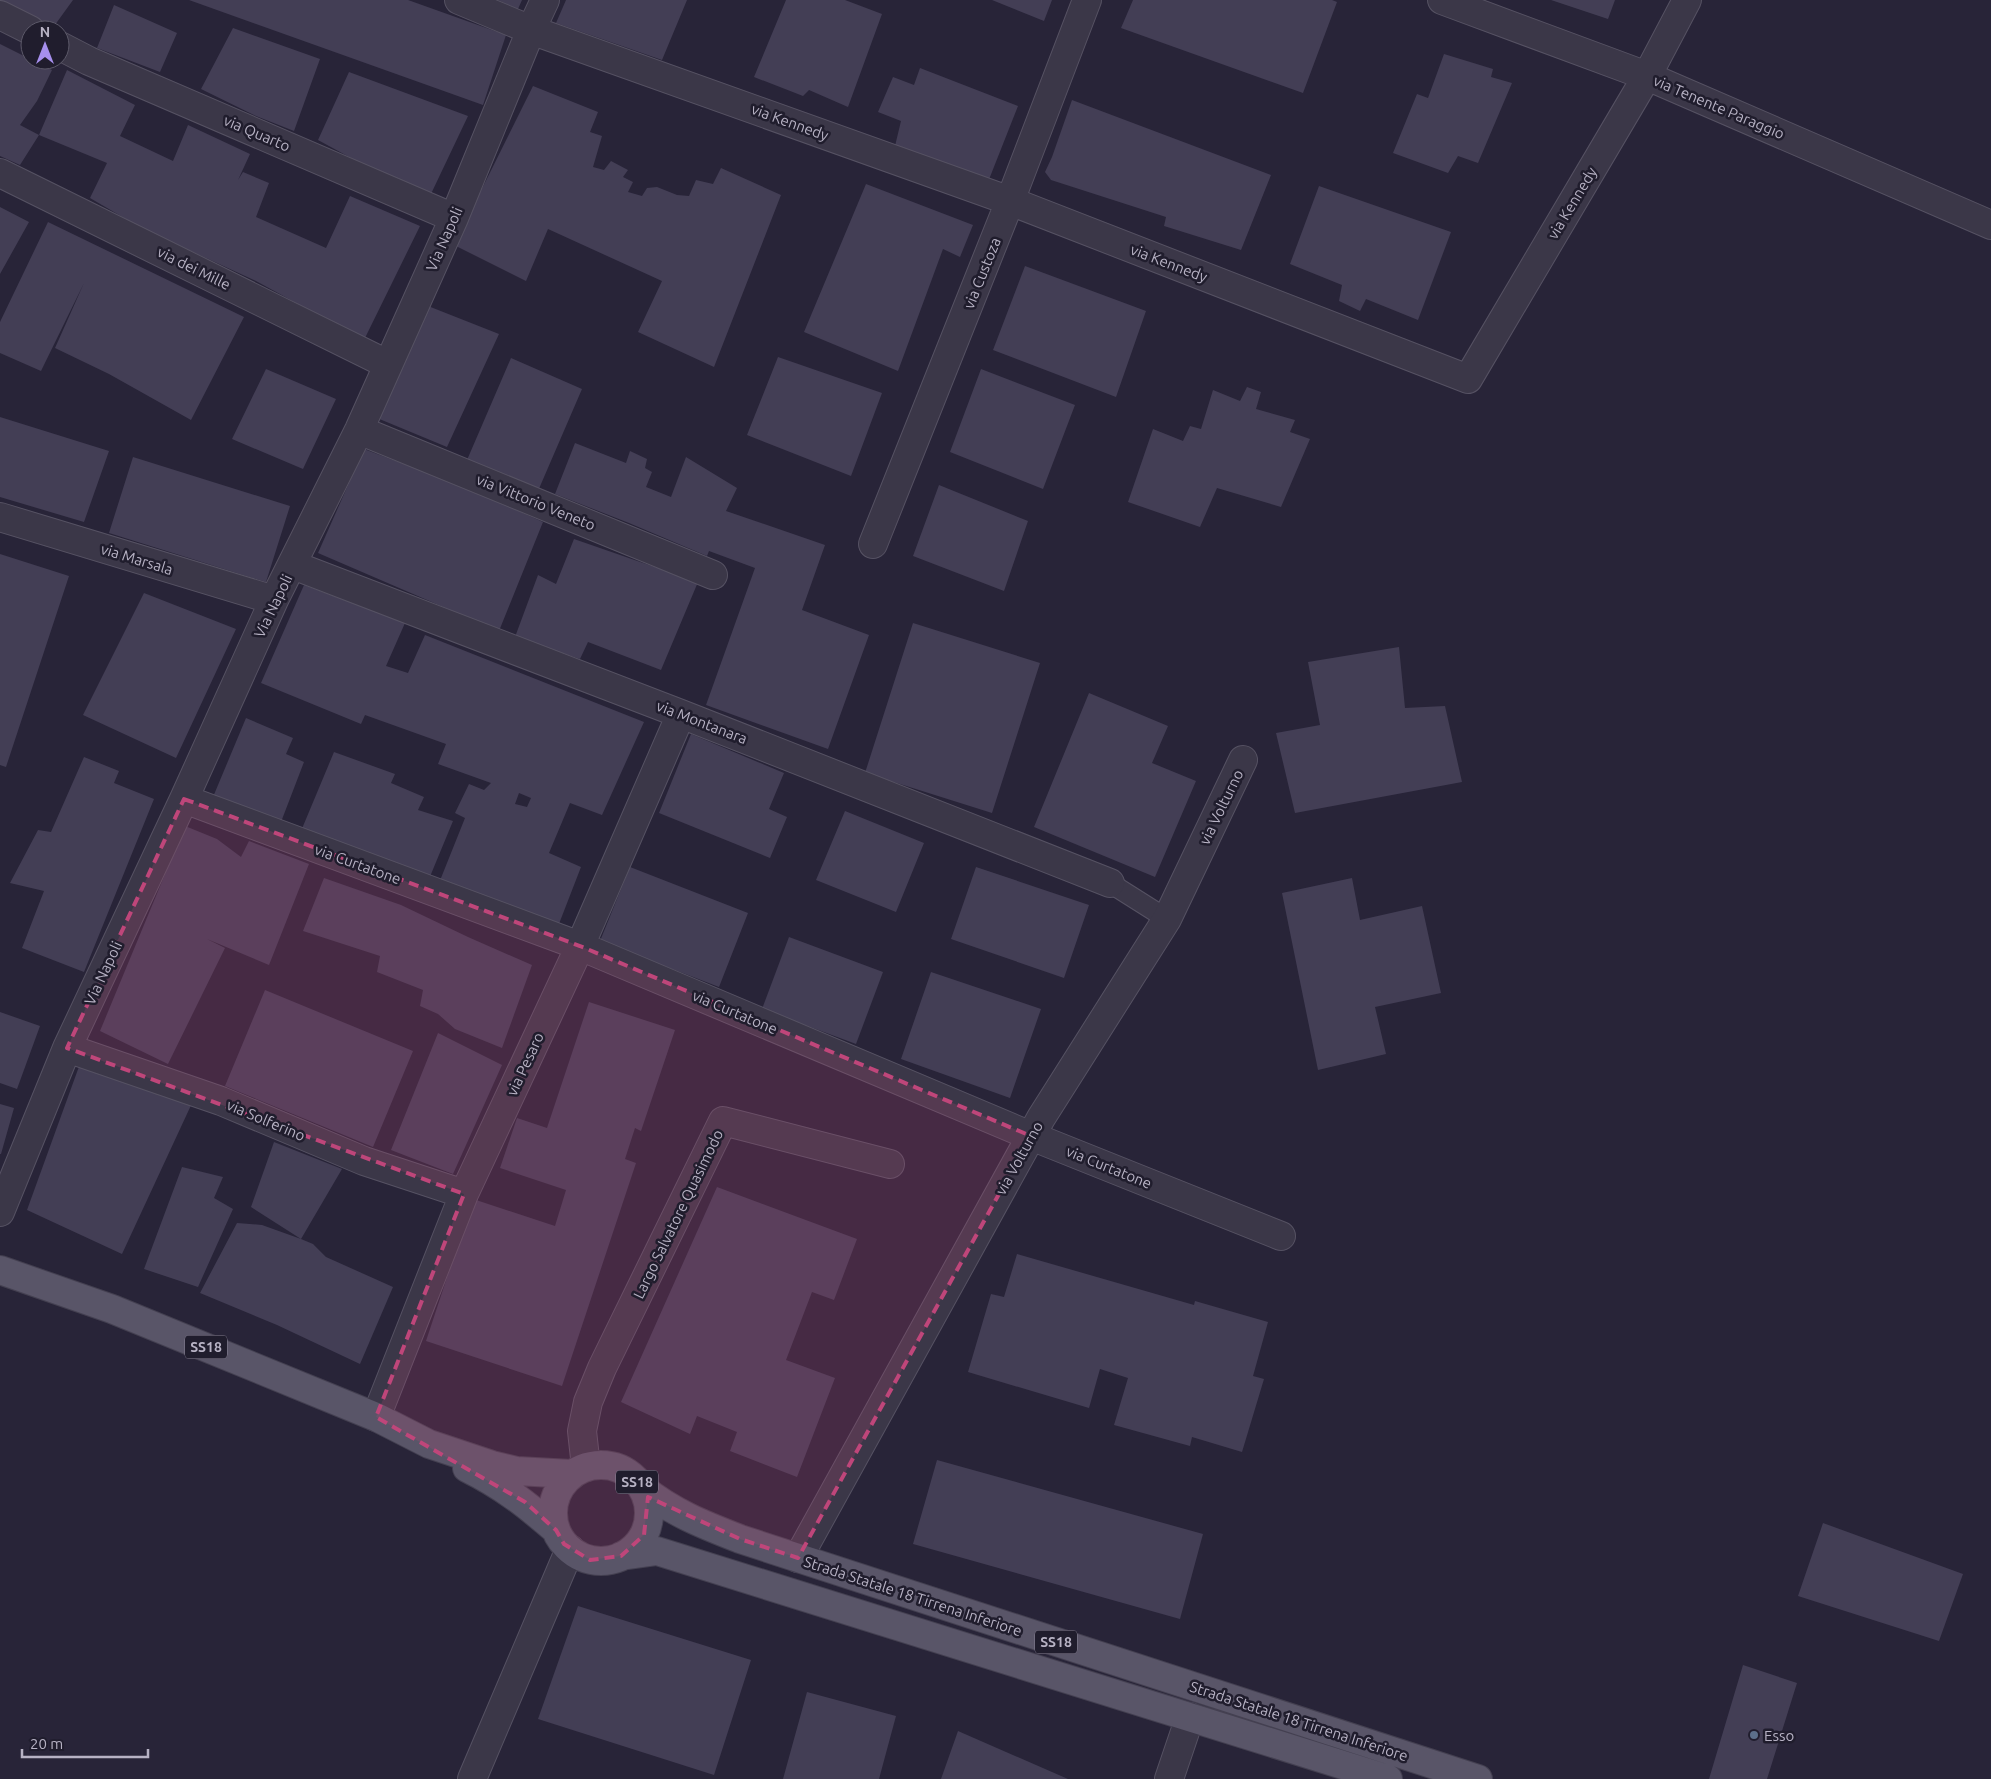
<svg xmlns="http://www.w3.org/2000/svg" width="1991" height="1779" viewBox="0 0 1991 1779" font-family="Ubuntu,sans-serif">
  <rect width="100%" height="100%" fill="#282438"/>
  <path fill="#433e55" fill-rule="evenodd" d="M 0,0 L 73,0 L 52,29 Z
    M 189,0 L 408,0 L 506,35 L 483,105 Z
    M 498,0 L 522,0 L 518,9 Z
    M 566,0 L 687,0 L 662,60 L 556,23 Z
    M 786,0 L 845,0 L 882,14 L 848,107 L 809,90 L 803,96 L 754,77 Z
    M 992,0 L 1052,0 L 1044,21 Z
    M 1133,0 L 1332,0 L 1337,2 L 1303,93 L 1121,28 Z
    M 1551,0 L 1615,0 L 1608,19 Z
    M 114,5 L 177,33 L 160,72 L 97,48 Z
    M 233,28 L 320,59 L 294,131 L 256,116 L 201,89 Z
    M 0,44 L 52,70 L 37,101 L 20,125 L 39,135 L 67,70 L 135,105 L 120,136 L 173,161 L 188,125 L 250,154 L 238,180 L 243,172 L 269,183 L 256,217 L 326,248 L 350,196 L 420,226 L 364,340 L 256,281 L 143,229 L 90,198 L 107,163 L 39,135 L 20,165 L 0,156 Z
    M 1444,54 L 1493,69 L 1491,77 L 1512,83 L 1478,163 L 1458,156 L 1448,173 L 1393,153 L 1417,94 L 1428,98 Z
    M 920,68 L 1018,106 L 988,182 L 895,146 L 901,121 L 878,112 L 893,77 L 914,85 Z
    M 349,72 L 468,116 L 430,196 L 373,170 L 318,140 Z
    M 533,86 L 598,112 L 590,132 L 602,136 L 593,167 L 604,170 L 611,161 L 628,170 L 623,177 L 633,182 L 628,192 L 642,196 L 647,188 L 657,187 L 677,195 L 689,196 L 696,180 L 713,184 L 721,168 L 781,195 L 714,367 L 638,332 L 662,281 L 548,229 L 526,281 L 454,245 Z
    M 1072,100 L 1271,175 L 1241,250 L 1164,226 L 1166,217 L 1051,180 L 1045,172 L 1052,157 Z
    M 866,184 L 973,225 L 960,257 L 943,249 L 898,371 L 804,332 Z
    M 1319,186 L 1451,232 L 1418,320 L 1366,299 L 1360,311 L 1339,301 L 1342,285 L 1290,264 Z
    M 0,207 L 29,222 L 0,274 Z
    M 48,222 L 244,317 L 191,420 L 109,374 L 55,348 L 84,283 L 41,371 L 0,353 L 0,322 Z
    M 1025,266 L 1146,311 L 1116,397 L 993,350 Z
    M 428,306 L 499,334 L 447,447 L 377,418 Z
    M 778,357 L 882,393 L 851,476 L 747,435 Z
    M 511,358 L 582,389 L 538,491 L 467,460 Z
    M 266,369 L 336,399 L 303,469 L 232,439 Z
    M 981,369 L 1075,405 L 1043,489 L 950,452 Z
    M 1247,387 L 1261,392 L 1256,409 L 1295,420 L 1290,432 L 1310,439 L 1281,507 L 1217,488 L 1200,527 L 1128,502 L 1153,429 L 1183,441 L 1190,426 L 1201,429 L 1213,390 L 1240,401 Z
    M 0,417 L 109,451 L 84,522 L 0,497 Z
    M 575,443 L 626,463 L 630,451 L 647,459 L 645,468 L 652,472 L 646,487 L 671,497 L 686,457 L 737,488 L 726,511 L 825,545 L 802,610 L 869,635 L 828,749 L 706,705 L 755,568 L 709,551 L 707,556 L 629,523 L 555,494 Z
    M 364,449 L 467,488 L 543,522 L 499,631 L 318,553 Z
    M 133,457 L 290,506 L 266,582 L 109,533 Z
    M 939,485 L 1028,521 L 1004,591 L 913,556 Z
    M 574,539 L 698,582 L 661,670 L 588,642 L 580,659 L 515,637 L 538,575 L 556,584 Z
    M 0,554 L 69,576 L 6,767 L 0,765 Z
    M 304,585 L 405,623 L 386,666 L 408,673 L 425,635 L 644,722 L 602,815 L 570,803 L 549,853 L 581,867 L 557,929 L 439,883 L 465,818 L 455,813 L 469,784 L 484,790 L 491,783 L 438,764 L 446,744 L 365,715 L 361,724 L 261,683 ZM 519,793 L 531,798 L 527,807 L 515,804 Z
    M 144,593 L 236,629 L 176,758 L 83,715 Z
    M 913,623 L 1040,663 L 992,813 L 865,773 Z
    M 1399,647 L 1405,708 L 1445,706 L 1462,782 L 1295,813 L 1276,733 L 1320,725 L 1308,662 Z
    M 1089,693 L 1168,726 L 1152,763 L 1196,781 L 1155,877 L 1034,827 Z
    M 246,718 L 293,738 L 286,754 L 304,762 L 281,822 L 213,797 Z
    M 691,734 L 784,773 L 769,809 L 787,817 L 770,858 L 659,813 Z
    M 334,752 L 395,774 L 391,783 L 424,797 L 418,810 L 453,821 L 429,879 L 301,831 Z
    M 84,757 L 119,771 L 114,783 L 154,799 L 84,972 L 22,948 L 44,891 L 10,883 L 38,830 L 51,832 Z
    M 845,811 L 924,843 L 896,912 L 816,880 Z
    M 185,826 L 217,839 L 241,857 L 249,841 L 309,864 L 269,965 L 207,939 L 225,948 L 168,1064 L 100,1031 Z
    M 630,867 L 748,913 L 719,987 L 600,941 Z
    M 976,867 L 1089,905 L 1064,978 L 951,939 Z
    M 324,878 L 401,905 L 468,937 L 532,965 L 502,1048 L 455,1029 L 438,1014 L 420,1006 L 423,990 L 377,972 L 380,956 L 303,931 Z
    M 1352,878 L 1360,920 L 1422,906 L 1441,993 L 1375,1007 L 1386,1054 L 1318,1070 L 1282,893 Z
    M 789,937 L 883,972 L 856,1044 L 762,1009 Z
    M 931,972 L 1041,1009 L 1010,1098 L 901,1059 Z
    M 265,990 L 413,1051 L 373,1147 L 225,1086 Z
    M 589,1002 L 675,1030 L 641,1131 L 635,1128 L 625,1159 L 636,1163 L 562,1386 L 426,1341 L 473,1199 L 555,1226 L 566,1190 L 500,1168 L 517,1118 L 547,1128 Z
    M 0,1012 L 40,1026 L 17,1089 L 0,1083 Z
    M 438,1033 L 502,1065 L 453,1174 L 391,1150 Z
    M 81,1061 L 193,1101 L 122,1254 L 27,1210 Z
    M 0,1104 L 14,1108 L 1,1154 L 0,1154 Z
    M 274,1142 L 342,1169 L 301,1239 L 313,1244 L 326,1257 L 393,1287 L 360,1364 L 277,1325 L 200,1293 L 237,1223 L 262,1225 L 301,1239 L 251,1207 Z
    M 182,1167 L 223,1177 L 214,1198 L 233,1209 L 198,1287 L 144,1269 Z
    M 717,1187 L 857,1239 L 834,1300 L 812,1292 L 786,1360 L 835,1378 L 797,1477 L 730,1451 L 737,1432 L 697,1416 L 690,1434 L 621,1402 Z
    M 1017,1254 L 1194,1305 L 1195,1301 L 1268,1322 L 1253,1376 L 1264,1379 L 1242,1452 L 1192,1437 L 1190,1446 L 1114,1425 L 1128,1378 L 1100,1369 L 1089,1408 L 968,1372 L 991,1294 L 1004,1297 Z
    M 937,1460 L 1203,1534 L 1180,1619 L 913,1544 Z
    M 1823,1523 L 1963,1574 L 1939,1641 L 1798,1596 Z
    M 578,1606 L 751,1660 L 714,1775 L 538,1719 Z
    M 1743,1665 L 1797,1683 L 1767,1779 L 1709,1779 Z
    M 807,1692 L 896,1716 L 879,1779 L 783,1779 Z
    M 958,1731 L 1068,1779 L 941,1779 Z"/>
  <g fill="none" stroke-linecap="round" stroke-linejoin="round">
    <defs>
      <path id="service" d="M 1110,883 L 1167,919"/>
      <path id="minor" d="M 459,0 L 531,30 L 1010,201 L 1468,379 L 1647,76 L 1687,0
        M 1442,0 L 1647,76 L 1991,225
        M 0,15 L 30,30
        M 60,46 L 89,61 L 454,218
        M 0,173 L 387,364
        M 359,430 L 713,575
        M 0,517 L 274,600
        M 873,544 L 1010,201 L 1087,0
        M 293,565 L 681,714 L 1110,883
        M 184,799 L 580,946 L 1031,1136 L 1281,1236
        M 67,1048 L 221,1101 L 364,1161 L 464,1194
        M 0,1212 L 67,1048 L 184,799 L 274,600 L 359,430 L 454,218 L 531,30 L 545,0
        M 376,1417 L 464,1194 L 580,946 L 681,714
        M 586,1467 L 582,1431 L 588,1402 L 602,1368 L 723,1121 L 890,1164
        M 798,1558 L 1041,1118 L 1167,919 L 1243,760
        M 472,1779 L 570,1549
        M 1169,1779 L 1190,1717"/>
      <path id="primary" d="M 0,1270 L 112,1309 L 376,1417 L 429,1444 L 492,1465 L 517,1471 L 571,1474
        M553 1513a48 48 0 1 1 96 0a48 48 0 1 1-96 0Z
        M 467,1468 C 503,1486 526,1504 556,1530
        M 642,1488 C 673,1513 704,1525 740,1539 L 1478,1779
        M 621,1556 L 657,1551 L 1388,1779"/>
    </defs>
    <use href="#service" stroke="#565263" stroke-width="21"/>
    <use href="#minor" stroke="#565263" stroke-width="30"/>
    <use href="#primary" stroke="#444051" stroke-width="30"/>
    <use href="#service" stroke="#3b3748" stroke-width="19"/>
    <use href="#minor" stroke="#3b3748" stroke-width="28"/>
    <use href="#primary" stroke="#595568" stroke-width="28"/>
  </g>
  <path fill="#bf467a" fill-opacity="0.2" stroke="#bf467a" stroke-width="4" stroke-dasharray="10 6" stroke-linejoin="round" d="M 184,799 L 580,946 L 1031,1136 L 798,1558 L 740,1539 L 648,1497 L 644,1535 L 621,1556 L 590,1560 L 564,1544 L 556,1530 L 525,1502 L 376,1417 L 464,1194 L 67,1048 Z"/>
  <circle fill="#5c6f8a" stroke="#201d2d" stroke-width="2" cx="1754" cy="1735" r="5"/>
  <g text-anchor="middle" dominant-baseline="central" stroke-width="5" stroke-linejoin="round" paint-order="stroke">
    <g fill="#201d2d" stroke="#8a8597" stroke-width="1">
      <rect x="185" y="1335.5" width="42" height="23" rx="4"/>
      <rect x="616" y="1470.5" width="42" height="23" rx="4"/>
      <rect x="1035" y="1630.5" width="42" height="23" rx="4"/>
    </g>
    <g font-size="14" font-weight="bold" fill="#b7b2c4">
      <text x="206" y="1347">SS18</text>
      <text x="637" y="1482">SS18</text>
      <text x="1056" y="1642">SS18</text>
    </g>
    <g font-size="15" fill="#b7b2c4" stroke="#201d2d">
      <text transform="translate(1719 107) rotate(23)">via Tenente Paraggio</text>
      <text transform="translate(790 122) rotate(20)">via Kennedy</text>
      <text transform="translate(257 133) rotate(23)">via Quarto</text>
      <text transform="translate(1572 203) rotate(-59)">via Kennedy</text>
      <text transform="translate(444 239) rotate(-66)">Via Napoli</text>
      <text transform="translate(1169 263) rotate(21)">via Kennedy</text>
      <text transform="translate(194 268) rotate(26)">via dei Mille</text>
      <text transform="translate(982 273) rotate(-68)">via Custoza</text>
      <text transform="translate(536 502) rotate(22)">via Vittorio Veneto</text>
      <text transform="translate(137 559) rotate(17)">via Marsala</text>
      <text transform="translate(273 606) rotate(-64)">Via Napoli</text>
      <text transform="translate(702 722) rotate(21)">via Montanara</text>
      <text transform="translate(1221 807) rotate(-64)">via Volturno</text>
      <text transform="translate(358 864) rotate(20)">via Curtatone</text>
      <text transform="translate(103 973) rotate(-65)">Via Napoli</text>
      <text transform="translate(735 1012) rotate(23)">via Curtatone</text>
      <text transform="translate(525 1064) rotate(-65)">via Pesaro</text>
      <text transform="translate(266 1120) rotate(23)">via Solferino</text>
      <text transform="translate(1019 1158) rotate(-61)">via Volturno</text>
      <text transform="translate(1109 1167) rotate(22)">via Curtatone</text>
      <text transform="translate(678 1214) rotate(-64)">Largo Salvatore Quasimodo</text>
      <text transform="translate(913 1596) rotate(18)">Strada Statale 18 Tirrena Inferiore</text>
      <text transform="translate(1299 1721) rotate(18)">Strada Statale 18 Tirrena Inferiore</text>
    </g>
    <g font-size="15" fill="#b7b2c4" stroke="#201d2d" text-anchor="start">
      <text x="1764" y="1735">Esso</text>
    </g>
  </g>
  <g transform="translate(45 45)"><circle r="24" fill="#201d2d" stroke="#5c5969"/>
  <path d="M0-4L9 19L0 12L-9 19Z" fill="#a68fed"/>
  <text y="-8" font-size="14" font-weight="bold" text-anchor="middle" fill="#b7b2c4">N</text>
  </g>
  <path d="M22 1749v8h126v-8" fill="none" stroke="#b7b2c4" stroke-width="2.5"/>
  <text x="30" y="1749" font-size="15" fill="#b7b2c4" stroke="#201d2d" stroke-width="4" paint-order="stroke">20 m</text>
</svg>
